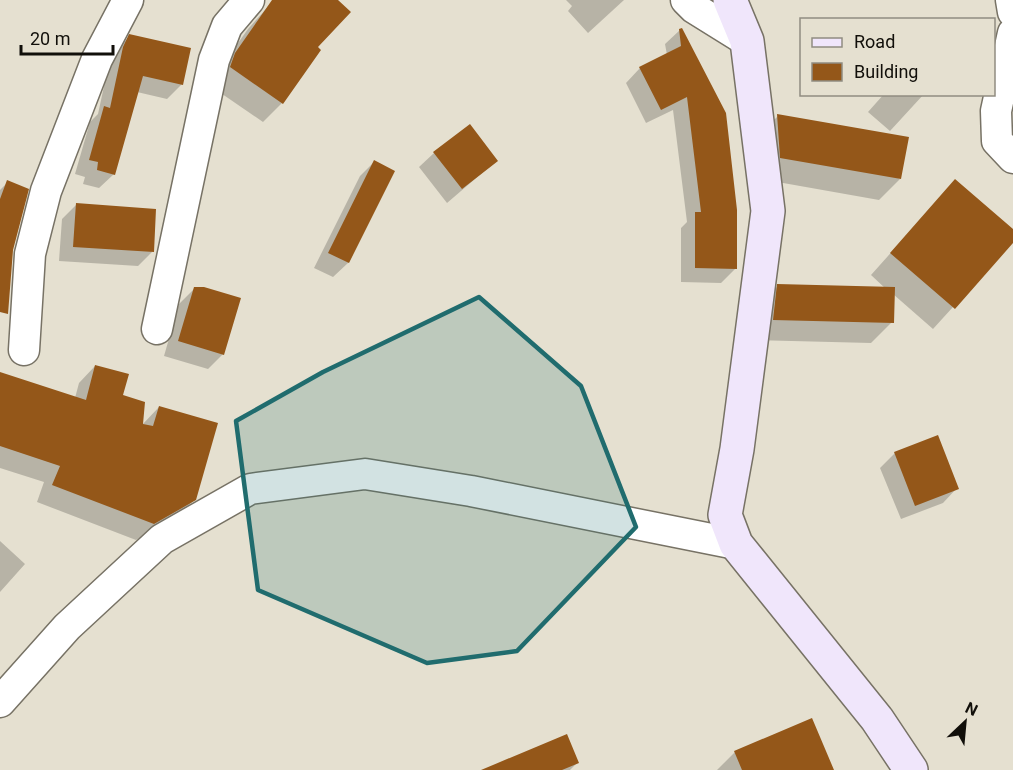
<svg xmlns="http://www.w3.org/2000/svg" width="1013" height="770" viewBox="0 0 1013 770" font-family="Roboto,sans-serif">
  <rect width="100%" height="100%" fill="#e5e0d0"/>
  <path fill="#0003" d="M 274,0 L 336,0 L 316,48 L 282,103 L 263,122 L 212,87 L 216,74 L 248,29 Z
    M 566,0 L 624,0 L 588,33 L 568,11 L 572,6 Z
    M 680,30 L 736,268 L 721,283 L 681,282 L 681,228 L 687,222 L 673,110 L 646,123 L 626,83 L 640,68 L 667,55 L 665,44 Z
    M 130,36 L 182,84 L 167,99 L 137,92 L 114,174 L 99,188 L 83,184 L 85,177 L 75,174 L 90,122 L 98,114 L 109,63 L 115,51 Z
    M 884,94 L 924,94 L 890,131 L 868,112 Z
    M 778,116 L 900,179 L 879,200 L 760,179 L 757,137 Z
    M 434,153 L 496,161 L 447,203 L 419,167 Z
    M 374,162 L 393,172 L 348,263 L 333,277 L 314,268 L 360,176 Z
    M 955,181 L 1013,231 L 1013,241 L 933,329 L 893,294 L 892,322 L 871,343 L 753,340 L 757,307 L 778,286 L 886,289 L 871,275 Z
    M 8,182 L 0,290 L 0,190 Z
    M 76,205 L 152,252 L 138,266 L 59,261 L 62,219 Z
    M 194,289 L 223,354 L 208,369 L 164,356 L 179,304 Z
    M 95,366 L 142,425 L 159,407 L 195,499 L 178,516 L 136,540 L 37,502 L 44,482 L 0,468 L 0,373 L 75,398 L 79,383 Z
    M 895,453 L 957,488 L 943,503 L 901,519 L 880,468 Z
    M 0,541 L 25,564 L 0,592 Z
    M 735,752 L 832,770 L 717,770 Z
    M 578,762 L 570,770 L 492,770 Z"/>
  <path fill="#945719" d="M 272,0 L 338,0 L 351,12 L 318,47 L 321,50 L 283,104 L 230,67 L 235,53 Z
    M 682,28 L 726,113 L 737,210 L 737,269 L 695,268 L 695,212 L 701,212 L 687,97 L 661,110 L 639,67 L 681,46 L 679,29 Z
    M 129,34 L 191,48 L 183,85 L 143,76 L 115,175 L 97,170 L 98,162 L 89,160 L 104,106 L 110,108 L 123,47 Z
    M 777,114 L 909,137 L 901,179 L 780,158 Z
    M 470,124 L 498,161 L 462,189 L 433,152 Z
    M 374,160 L 395,171 L 349,263 L 328,253 Z
    M 955,179 L 1013,229 L 1013,243 L 955,309 L 890,253 Z
    M 7,180 L 29,189 L 13,250 L 8,314 L 0,312 L 0,199 Z
    M 76,203 L 156,209 L 154,252 L 73,247 Z
    M 777,284 L 895,287 L 894,323 L 773,320 Z
    M 194,287 L 204,287 L 241,298 L 224,355 L 178,341 Z
    M 95,365 L 129,374 L 123,395 L 145,402 L 143,424 L 153,426 L 159,406 L 218,423 L 196,500 L 154,524 L 52,485 L 60,466 L 0,446 L 0,372 L 86,400 Z
    M 938,435 L 959,489 L 915,506 L 894,452 Z
    M 812,718 L 834,770 L 742,770 L 734,751 Z
    M 567,734 L 579,763 L 562,770 L 481,770 Z"/>
  <g fill="none" stroke-linecap="round" stroke-linejoin="round">
    <defs>
      <path id="street" d="M 686,0 L 694,8 L 747,41
        M 1011,0 L 1013,12
        M 1013,33 L 996,111 L 997,141 L 1013,158
        M 157,329 L 214,60 L 227,26 L 249,0
        M 24,350 L 30,254 L 46,191 L 97,59 L 128,0
        M 0,702 L 67,627 L 162,539 L 250,489 L 365,474 L 471,491 L 736,544"/>
      <path id="secondary" d="M 730,0 L 747,41 L 768,211 L 737,449 L 725,515 L 736,544 L 877,719 L 911,770"/>
    </defs>
    <use href="#street" stroke="#777265" stroke-width="33"/>
    <use href="#secondary" stroke="#777265" stroke-width="36"/>
    <use href="#street" stroke="#fff" stroke-width="30"/>
    <use href="#secondary" stroke="#f0e6fb" stroke-width="33"/>
  </g>
  <path fill="#206c6e" fill-opacity="0.2" stroke="#206c6e" stroke-width="4.5" stroke-linejoin="round" d="M 479,297 L 581,386 L 636,527 L 517,651 L 427,663 L 258,590 L 236,421 L 323,372 Z"/>
  <rect x="800" y="18" width="195" height="78" fill="#e5e0d0" stroke="#908c81" stroke-width="1.5"/>
  <rect x="812" y="38" width="30" height="9" fill="#f0e6fb" stroke="#908c81" stroke-width="1.5"/>
  <text x="854" y="48" font-size="18" fill="#110f0a">Road</text>
  <rect x="812" y="63" width="30" height="18" fill="#945719" stroke="#908c81" stroke-width="1.5"/>
  <text x="854" y="78" font-size="18" fill="#110f0a">Building</text>
  <g transform="translate(965 722) rotate(26)" stroke="#e5e0d0" stroke-width="4.5" paint-order="stroke">
  <path d="M0-4.5L10 22L0 15L-10 22Z" fill="#110f0a"/>
  <text y="-9" font-size="16" font-weight="bold" text-anchor="middle" fill="#110f0a">N</text>
  </g>
  <path d="M21 45v9h92v-9" fill="none" stroke="#110f0a" stroke-width="3"/>
  <text x="30" y="45" font-size="18" fill="#110f0a" stroke="#e5e0d0" stroke-width="4.5" paint-order="stroke">20 m</text>
</svg>
